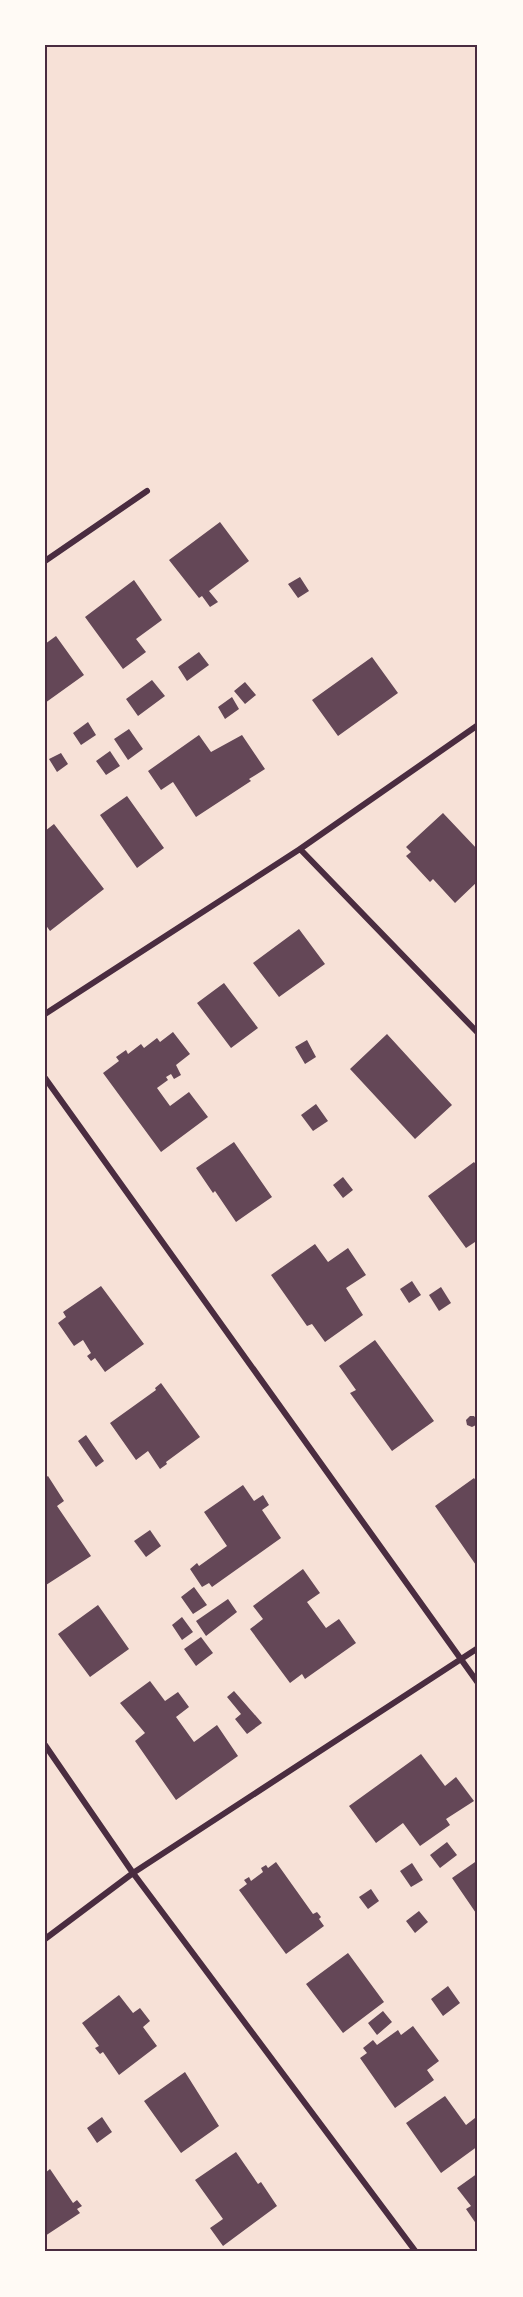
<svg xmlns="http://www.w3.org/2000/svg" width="523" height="2297" viewBox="0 0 523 2297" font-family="'PT Sans',sans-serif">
  <rect width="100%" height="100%" fill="#f7e1d7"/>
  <path fill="#644757" d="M 220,522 L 249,561 L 209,591 L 218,602 L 210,607 L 202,596 L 199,598 L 169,560 Z
    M 300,577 L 309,591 L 298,598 L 288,584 Z
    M 134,580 L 162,620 L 136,639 L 146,652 L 123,669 L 85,617 Z
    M 56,636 L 84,675 L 45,703 L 45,644 Z
    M 199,652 L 209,665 L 187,681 L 178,667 Z
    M 372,657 L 398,693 L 338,736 L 312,700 Z
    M 152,680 L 165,696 L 138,716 L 126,699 Z
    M 245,682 L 256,695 L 245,704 L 234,691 Z
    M 232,697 L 239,709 L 225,719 L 218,707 Z
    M 88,722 L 96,735 L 81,745 L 73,733 Z
    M 129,729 L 143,749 L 128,760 L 114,739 Z
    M 199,735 L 211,752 L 242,735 L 265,769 L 249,779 L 251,781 L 196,817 L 173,782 L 161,790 L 148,771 Z
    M 110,751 L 120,766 L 106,775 L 96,761 Z
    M 61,753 L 68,764 L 57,772 L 49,759 Z
    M 127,796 L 164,848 L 137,868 L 100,815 Z
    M 443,813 L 478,850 L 478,881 L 455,903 L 433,879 L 430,882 L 406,856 L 411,852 L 406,847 Z
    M 54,824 L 104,889 L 50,931 L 45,924 L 45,831 Z
    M 299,929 L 325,964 L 279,997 L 253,963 Z
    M 224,983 L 258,1028 L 231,1048 L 197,1003 Z
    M 173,1032 L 190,1054 L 176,1065 L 181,1075 L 174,1079 L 171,1074 L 166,1077 L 168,1080 L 157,1088 L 170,1106 L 189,1092 L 208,1117 L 161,1152 L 103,1073 L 119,1061 L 116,1057 L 126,1050 L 128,1054 L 141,1044 L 144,1048 L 157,1038 L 160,1042 Z
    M 387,1034 L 452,1105 L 415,1139 L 350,1069 Z
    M 307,1040 L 316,1057 L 305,1064 L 295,1047 Z
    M 316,1104 L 328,1121 L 313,1131 L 301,1115 Z
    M 234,1142 L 272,1197 L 236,1222 L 215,1191 L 213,1193 L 196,1168 Z
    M 474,1162 L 478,1167 L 478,1240 L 466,1248 L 428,1196 Z
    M 343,1177 L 353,1190 L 343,1198 L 333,1185 Z
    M 315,1244 L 328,1262 L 348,1248 L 366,1275 L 346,1288 L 363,1315 L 325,1342 L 312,1324 L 307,1326 L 271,1275 Z
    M 412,1281 L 421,1295 L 409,1303 L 400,1289 Z
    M 101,1286 L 144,1344 L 105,1372 L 95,1358 L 91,1361 L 87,1356 L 91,1353 L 83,1340 L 74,1346 L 58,1323 L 66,1317 L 63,1312 Z
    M 441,1287 L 451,1303 L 439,1311 L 429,1295 Z
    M 375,1340 L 434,1421 L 392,1451 L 350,1393 L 356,1390 L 339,1366 Z
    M 161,1383 L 200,1437 L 166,1462 L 167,1464 L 160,1469 L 148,1451 L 136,1460 L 110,1423 L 156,1390 L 155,1388 Z
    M 470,1416 L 474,1416 L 477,1420 L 476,1425 L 472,1427 L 467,1425 L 466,1420 Z
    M 86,1435 L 104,1461 L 96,1467 L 78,1441 Z
    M 48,1476 L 64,1501 L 57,1506 L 91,1556 L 46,1585 L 45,1478 Z
    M 474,1478 L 478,1484 L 478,1568 L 435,1506 Z
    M 243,1485 L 254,1501 L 263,1495 L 269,1505 L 262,1510 L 281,1538 L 212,1587 L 209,1583 L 202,1587 L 190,1569 L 197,1563 L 199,1566 L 227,1546 L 204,1512 Z
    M 150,1530 L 161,1546 L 146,1557 L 134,1541 Z
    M 303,1569 L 320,1593 L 307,1602 L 326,1628 L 339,1619 L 356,1643 L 305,1679 L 302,1674 L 290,1683 L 250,1629 L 263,1619 L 253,1606 Z
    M 194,1587 L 207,1605 L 193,1614 L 181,1597 Z
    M 228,1599 L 237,1612 L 206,1636 L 196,1621 Z
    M 98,1605 L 129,1649 L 90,1677 L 58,1634 Z
    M 182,1617 L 193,1632 L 182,1640 L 172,1625 Z
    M 201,1637 L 213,1653 L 196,1666 L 184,1649 Z
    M 150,1681 L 165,1701 L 178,1692 L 189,1707 L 176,1717 L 194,1742 L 217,1725 L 238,1756 L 176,1800 L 135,1741 L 145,1733 L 120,1703 Z
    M 234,1691 L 262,1723 L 247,1734 L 235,1719 L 241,1714 L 227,1697 Z
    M 421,1754 L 445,1786 L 456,1777 L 474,1801 L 446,1819 L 450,1825 L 420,1846 L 403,1823 L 376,1843 L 349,1806 Z
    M 447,1842 L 457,1855 L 440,1868 L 430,1855 Z
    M 478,1860 L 478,1916 L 452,1878 Z
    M 276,1862 L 313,1914 L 317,1912 L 321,1917 L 319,1919 L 324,1926 L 286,1954 L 239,1890 L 247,1884 L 244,1880 L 249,1877 L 251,1881 L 263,1872 L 261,1868 L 266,1865 L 268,1868 Z
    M 412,1863 L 423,1880 L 411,1887 L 400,1871 Z
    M 371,1889 L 379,1901 L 368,1909 L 359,1897 Z
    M 419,1911 L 428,1922 L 415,1933 L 406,1921 Z
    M 348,1953 L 384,2002 L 343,2033 L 306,1984 Z
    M 448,1986 L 460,2003 L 443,2016 L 431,1999 Z
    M 119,1995 L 133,2013 L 140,2008 L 150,2021 L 143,2027 L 157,2046 L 119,2075 L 103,2052 L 100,2054 L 95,2048 L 99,2046 L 82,2023 Z
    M 383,2011 L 392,2022 L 377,2035 L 368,2023 Z
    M 413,2026 L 439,2061 L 427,2070 L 434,2080 L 395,2108 L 360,2058 L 367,2053 L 363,2048 L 373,2040 L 377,2045 L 398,2030 L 401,2035 Z
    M 185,2072 L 219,2126 L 181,2153 L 144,2101 Z
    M 445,2096 L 466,2125 L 475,2118 L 478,2121 L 478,2146 L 441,2173 L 406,2123 Z
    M 102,2117 L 112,2132 L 97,2143 L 87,2128 Z
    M 236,2152 L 258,2184 L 261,2182 L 277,2206 L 223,2246 L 210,2228 L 223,2219 L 195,2180 Z
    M 50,2169 L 73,2203 L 77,2200 L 82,2206 L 77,2209 L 80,2213 L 45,2236 L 45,2173 Z
    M 478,2173 L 478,2230 L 475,2225 L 477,2225 L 466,2209 L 471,2206 L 457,2188 Z"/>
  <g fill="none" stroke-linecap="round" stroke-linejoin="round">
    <path stroke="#4a2c40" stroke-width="6" d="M 45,561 L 147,491
      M 300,849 L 478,1033
      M 45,1014 L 300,849 L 478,725
      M 45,1078 L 478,1683
      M 45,1745 L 133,1873 L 416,2252
      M 45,1939 L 133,1873 L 478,1648"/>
  </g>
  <rect width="523" height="2297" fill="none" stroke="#fffaf5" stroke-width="93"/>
  <rect x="46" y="46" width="430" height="2204" fill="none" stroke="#4a2c40" stroke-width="2"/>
</svg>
